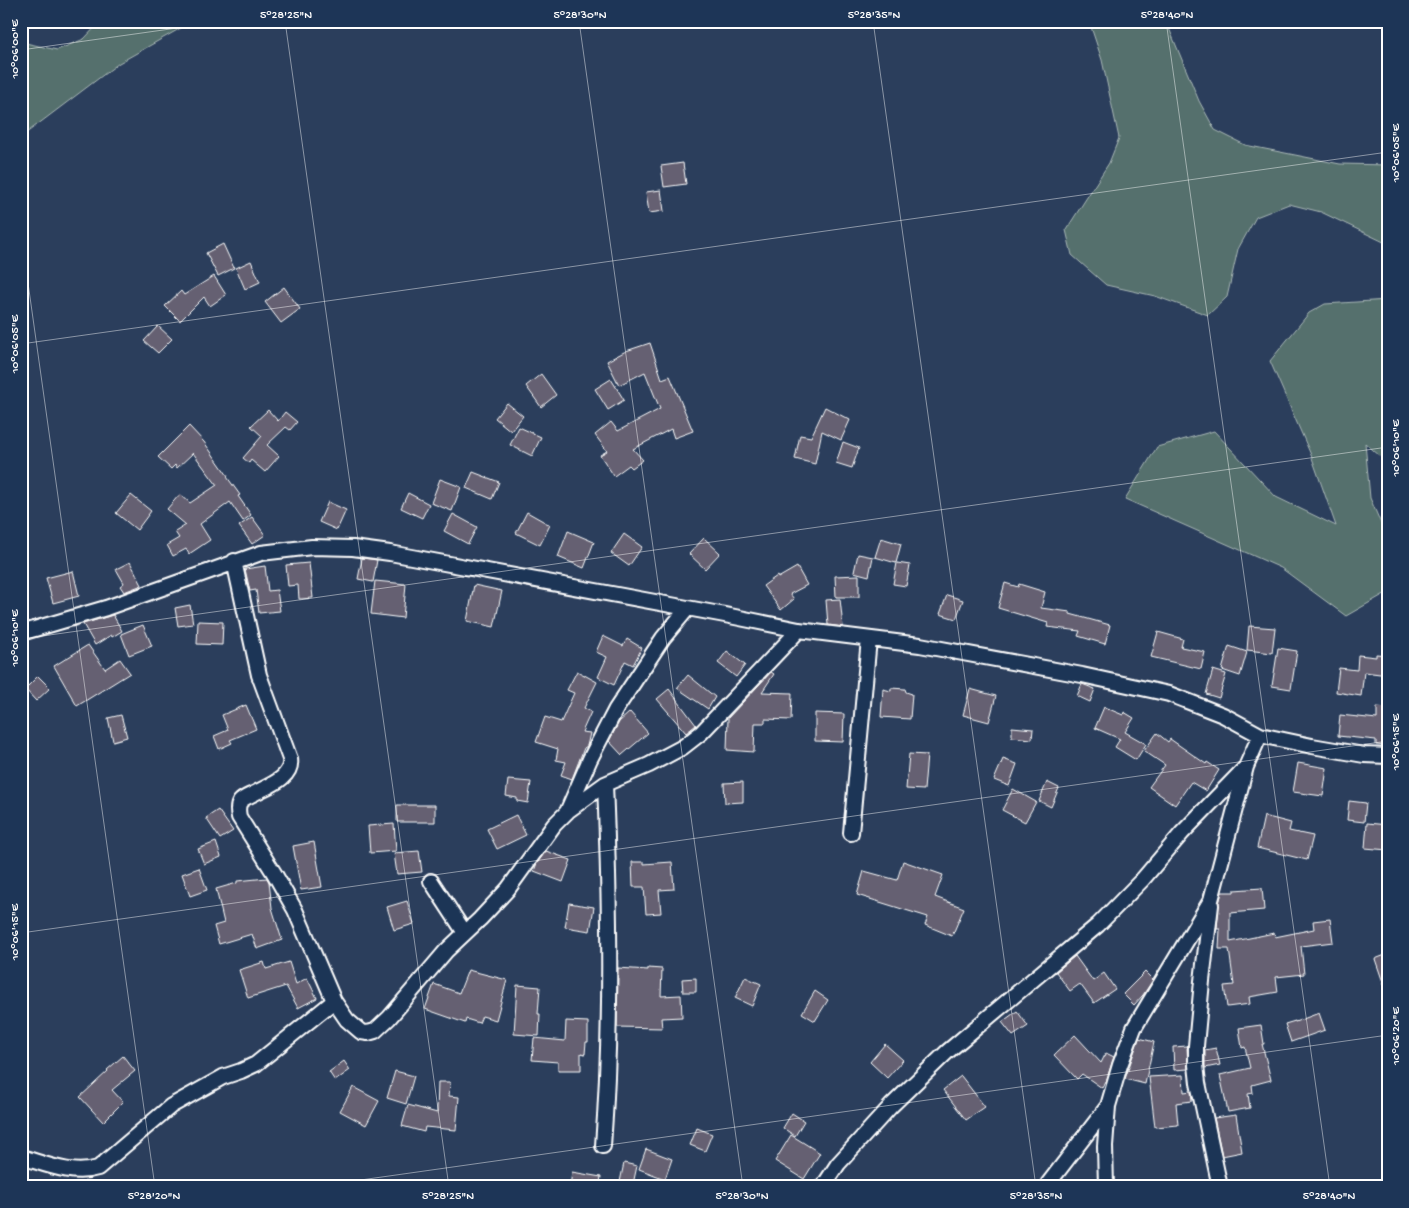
<svg xmlns="http://www.w3.org/2000/svg" width="1409" height="1208" viewBox="0 0 1409 1208" font-family="'Gochi Hand',sans-serif">
  <rect width="100%" height="100%" fill="#2b3e5c"/>
  <filter id="ink" filterUnits="userSpaceOnUse"><feTurbulence type="fractalNoise" baseFrequency=".02" numOctaves="2"/><feDisplacementMap in="SourceGraphic" scale="10" xChannelSelector="R" yChannelSelector="G"/><feConvolveMatrix kernelMatrix="1 2 1 2 8 2 1 2 1" color-interpolation-filters="sRGB"/></filter>
  <g filter="url(#ink)">
    <path fill="#54706d" stroke="#aab8b6" d="M 101,21 L 199,21 L 188,24 L 119,63 L 21,137 L 21,42 L 57,50 L 84,39 Z
      M 1089,21 L 1166,21 L 1199,101 L 1215,130 L 1245,145 L 1340,164 L 1388,165 L 1388,244 L 1321,212 L 1289,204 L 1256,217 L 1238,249 L 1227,297 L 1208,315 L 1155,296 L 1106,285 L 1072,255 L 1066,230 L 1109,163 L 1119,138 L 1102,60 Z
      M 1388,300 L 1388,463 L 1365,443 L 1370,498 L 1388,540 L 1388,592 L 1346,616 L 1281,568 L 1125,499 L 1157,447 L 1214,431 L 1276,497 L 1336,526 L 1311,455 L 1270,361 L 1309,313 L 1325,304 Z"/>
    <path fill="#656172" stroke="#fff" d="M 683,163 L 686,184 L 664,187 L 661,166 Z
      M 661,190 L 664,211 L 649,213 L 646,192 Z
      M 223,244 L 234,268 L 218,276 L 206,253 Z
      M 251,261 L 260,282 L 245,289 L 236,268 Z
      M 214,276 L 226,295 L 210,306 L 204,297 L 180,321 L 165,306 L 181,291 L 184,295 Z
      M 284,287 L 300,309 L 281,323 L 265,302 Z
      M 158,326 L 172,339 L 158,353 L 144,341 Z
      M 650,343 L 662,379 L 670,376 L 693,431 L 674,438 L 671,429 L 633,449 L 643,460 L 632,468 L 629,465 L 614,476 L 600,455 L 607,451 L 595,435 L 611,422 L 618,431 L 660,409 L 645,372 L 619,385 L 607,361 L 626,351 Z
      M 541,374 L 556,395 L 541,407 L 526,386 Z
      M 611,379 L 624,400 L 608,410 L 595,389 Z
      M 507,403 L 523,416 L 511,431 L 495,418 Z
      M 825,407 L 850,420 L 841,440 L 822,431 L 815,464 L 795,459 L 800,435 L 811,437 Z
      M 268,410 L 278,421 L 285,412 L 297,422 L 290,430 L 286,427 L 267,445 L 279,456 L 265,472 L 251,460 L 249,463 L 243,458 L 262,436 L 251,426 Z
      M 189,426 L 204,442 L 228,476 L 227,477 L 240,495 L 238,496 L 251,515 L 243,521 L 230,502 L 200,524 L 210,540 L 189,554 L 186,549 L 173,556 L 167,545 L 179,538 L 175,532 L 186,525 L 167,509 L 180,494 L 190,503 L 217,485 L 193,453 L 177,468 L 175,465 L 171,469 L 158,457 Z
      M 519,427 L 541,437 L 532,456 L 510,445 Z
      M 843,442 L 859,448 L 852,468 L 836,463 Z
      M 473,472 L 499,482 L 492,499 L 466,488 Z
      M 440,479 L 461,487 L 452,511 L 431,503 Z
      M 408,493 L 429,504 L 422,518 L 401,508 Z
      M 131,495 L 151,511 L 137,530 L 116,513 Z
      M 328,502 L 346,510 L 337,530 L 319,522 Z
      M 527,512 L 550,525 L 540,545 L 516,533 Z
      M 453,514 L 477,527 L 468,544 L 444,531 Z
      M 252,517 L 265,535 L 252,544 L 239,526 Z
      M 568,531 L 594,542 L 584,568 L 558,557 Z
      M 624,534 L 642,547 L 629,566 L 611,553 Z
      M 704,538 L 720,553 L 705,569 L 689,554 Z
      M 881,538 L 901,544 L 896,563 L 875,557 Z
      M 858,554 L 873,557 L 869,576 L 854,572 Z
      M 362,558 L 377,560 L 373,582 L 358,579 Z
      M 130,562 L 142,585 L 124,592 L 120,586 L 124,583 L 116,569 Z
      M 309,563 L 313,598 L 299,599 L 298,585 L 288,586 L 286,565 Z
      M 897,563 L 910,565 L 906,586 L 893,584 Z
      M 265,566 L 268,591 L 277,590 L 280,611 L 259,613 L 256,590 L 250,591 L 245,569 Z
      M 797,567 L 807,585 L 790,594 L 794,599 L 781,610 L 763,586 L 777,576 L 778,578 Z
      M 73,571 L 79,596 L 53,603 L 46,578 Z
      M 859,575 L 859,597 L 836,597 L 835,576 Z
      M 375,581 L 406,584 L 403,618 L 371,614 Z
      M 1005,583 L 1018,587 L 1019,584 L 1045,592 L 1041,608 L 1070,612 L 1070,614 L 1110,625 L 1105,644 L 1078,636 L 1080,631 L 1047,627 L 1048,623 L 998,608 Z
      M 474,585 L 502,591 L 494,627 L 467,621 Z
      M 947,595 L 963,600 L 956,619 L 940,614 Z
      M 840,599 L 843,627 L 828,625 L 826,600 Z
      M 190,605 L 193,624 L 178,626 L 175,608 Z
      M 113,615 L 122,631 L 112,637 L 111,635 L 95,645 L 83,624 Z
      M 198,621 L 223,622 L 222,645 L 197,644 Z
      M 143,625 L 152,646 L 129,655 L 121,634 Z
      M 1249,626 L 1275,628 L 1272,653 L 1247,650 Z
      M 1158,632 L 1183,639 L 1181,647 L 1205,652 L 1201,669 L 1151,657 Z
      M 603,636 L 623,646 L 627,639 L 642,648 L 633,665 L 625,661 L 614,685 L 598,677 L 607,657 L 596,652 Z
      M 88,645 L 105,669 L 120,659 L 130,673 L 77,706 L 54,666 Z
      M 1229,646 L 1247,652 L 1240,676 L 1222,670 Z
      M 1278,648 L 1297,651 L 1291,689 L 1272,686 Z
      M 727,651 L 745,665 L 736,677 L 718,663 Z
      M 1376,654 L 1388,655 L 1388,675 L 1364,672 L 1361,696 L 1336,692 L 1339,668 L 1357,670 L 1358,655 L 1376,657 Z
      M 1213,670 L 1226,674 L 1219,698 L 1206,694 Z
      M 577,671 L 597,682 L 584,708 L 591,712 L 582,732 L 590,733 L 587,746 L 584,748 L 572,779 L 561,775 L 566,762 L 556,760 L 558,749 L 536,742 L 545,717 L 561,722 L 574,693 L 567,690 Z
      M 771,672 L 774,674 L 762,692 L 792,693 L 791,720 L 765,719 L 765,723 L 755,723 L 754,752 L 727,750 L 728,718 Z
      M 688,675 L 715,697 L 708,709 L 677,688 Z
      M 38,676 L 50,688 L 36,701 L 25,689 Z
      M 1082,684 L 1095,689 L 1090,702 L 1077,696 Z
      M 891,688 L 905,689 L 906,692 L 912,694 L 910,719 L 881,717 L 883,689 L 891,691 Z
      M 669,689 L 696,725 L 686,733 L 657,699 Z
      M 970,689 L 996,696 L 989,722 L 963,715 Z
      M 246,705 L 256,729 L 230,740 L 232,743 L 219,749 L 214,736 L 228,730 L 222,715 Z
      M 1104,707 L 1123,715 L 1124,712 L 1134,718 L 1125,732 L 1146,744 L 1136,760 L 1115,747 L 1120,739 L 1095,728 Z
      M 1377,707 L 1388,708 L 1388,746 L 1376,745 L 1376,740 L 1338,736 L 1340,715 L 1377,719 Z
      M 630,712 L 648,733 L 622,755 L 609,741 L 619,722 Z
      M 815,713 L 844,714 L 843,742 L 815,741 Z
      M 121,715 L 127,737 L 113,741 L 108,718 Z
      M 1012,727 L 1033,729 L 1032,739 L 1012,737 Z
      M 1157,733 L 1168,742 L 1170,739 L 1206,764 L 1207,762 L 1219,770 L 1206,791 L 1191,782 L 1175,805 L 1149,787 L 1165,765 L 1144,751 Z
      M 909,754 L 927,755 L 924,790 L 906,789 Z
      M 1003,759 L 1017,764 L 1009,786 L 994,780 Z
      M 1298,763 L 1327,768 L 1323,796 L 1293,792 Z
      M 508,780 L 531,782 L 528,803 L 517,801 L 517,798 L 506,796 Z
      M 743,782 L 743,802 L 725,803 L 724,783 Z
      M 1047,782 L 1059,788 L 1051,807 L 1039,801 Z
      M 1013,789 L 1036,802 L 1025,822 L 1002,810 Z
      M 1349,801 L 1366,803 L 1364,822 L 1347,820 Z
      M 397,805 L 435,805 L 435,822 L 397,822 Z
      M 218,810 L 233,831 L 220,839 L 206,818 Z
      M 516,815 L 526,835 L 497,849 L 487,829 Z
      M 1264,816 L 1291,823 L 1289,831 L 1313,836 L 1307,860 L 1257,848 Z
      M 1367,823 L 1388,825 L 1388,850 L 1365,848 Z
      M 394,824 L 396,851 L 370,853 L 368,826 Z
      M 216,842 L 221,857 L 204,864 L 198,849 Z
      M 314,842 L 322,887 L 301,890 L 293,846 Z
      M 419,851 L 422,872 L 397,874 L 394,853 Z
      M 546,851 L 571,860 L 563,882 L 534,871 L 537,863 Z
      M 903,861 L 943,875 L 935,897 L 964,908 L 952,936 L 925,925 L 928,917 L 857,895 L 864,871 L 897,880 Z
      M 632,862 L 644,862 L 644,864 L 672,862 L 674,889 L 659,890 L 661,913 L 646,914 L 644,887 L 633,887 Z
      M 199,868 L 207,890 L 190,896 L 182,874 Z
      M 267,878 L 269,882 L 272,908 L 282,940 L 257,949 L 252,934 L 219,944 L 214,926 L 224,923 L 216,889 L 237,883 L 237,881 Z
      M 1262,888 L 1264,910 L 1230,913 L 1230,942 L 1274,933 L 1275,937 L 1314,929 L 1313,921 L 1330,919 L 1333,942 L 1301,946 L 1304,974 L 1276,977 L 1278,992 L 1249,997 L 1250,1004 L 1227,1007 L 1224,986 L 1234,985 L 1229,949 L 1219,949 L 1220,929 L 1217,929 L 1219,903 L 1222,892 L 1234,892 L 1234,890 Z
      M 407,901 L 414,924 L 394,930 L 387,907 Z
      M 569,903 L 594,907 L 590,931 L 565,927 Z
      M 1388,954 L 1388,991 L 1386,991 L 1375,959 Z
      M 1075,956 L 1093,981 L 1104,973 L 1115,989 L 1094,1003 L 1080,984 L 1070,991 L 1056,972 Z
      M 264,962 L 266,969 L 289,962 L 296,984 L 307,978 L 317,998 L 298,1008 L 286,986 L 248,998 L 239,970 Z
      M 618,968 L 648,970 L 648,968 L 662,969 L 661,996 L 681,995 L 682,1017 L 661,1018 L 662,1028 L 617,1027 Z
      M 468,970 L 507,980 L 496,1020 L 482,1016 L 479,1023 L 466,1019 L 465,1023 L 425,1009 L 434,984 L 459,993 Z
      M 1145,972 L 1153,980 L 1143,995 L 1134,1005 L 1123,994 Z
      M 745,977 L 761,984 L 752,1006 L 735,998 Z
      M 696,978 L 696,992 L 683,992 L 682,979 Z
      M 517,985 L 540,987 L 538,1014 L 540,1014 L 539,1036 L 514,1034 Z
      M 815,991 L 828,1000 L 815,1021 L 802,1013 Z
      M 1017,1011 L 1028,1026 L 1013,1036 L 1002,1022 Z
      M 1319,1013 L 1325,1030 L 1291,1042 L 1285,1024 L 1295,1021 L 1295,1022 Z
      M 566,1021 L 588,1022 L 588,1042 L 586,1042 L 585,1054 L 581,1053 L 581,1070 L 558,1070 L 558,1062 L 532,1060 L 534,1038 L 565,1041 Z
      M 1261,1025 L 1264,1044 L 1262,1044 L 1271,1080 L 1252,1085 L 1253,1093 L 1248,1094 L 1250,1108 L 1228,1112 L 1220,1075 L 1250,1068 L 1245,1047 L 1242,1048 L 1239,1028 Z
      M 1075,1035 L 1101,1063 L 1106,1053 L 1114,1057 L 1107,1078 L 1102,1088 L 1082,1074 L 1077,1079 L 1054,1055 Z
      M 1139,1038 L 1154,1042 L 1145,1084 L 1125,1079 Z
      M 885,1044 L 903,1060 L 887,1078 L 870,1062 Z
      M 1187,1046 L 1188,1069 L 1174,1070 L 1173,1047 Z
      M 1216,1048 L 1220,1065 L 1205,1068 L 1205,1050 Z
      M 123,1056 L 135,1071 L 112,1090 L 123,1102 L 103,1122 L 80,1097 L 108,1071 L 107,1070 Z
      M 344,1061 L 350,1070 L 335,1081 L 329,1072 Z
      M 395,1071 L 414,1076 L 406,1104 L 387,1098 Z
      M 1183,1075 L 1184,1092 L 1191,1091 L 1192,1101 L 1176,1103 L 1178,1125 L 1155,1127 L 1149,1077 Z
      M 961,1076 L 985,1107 L 966,1120 L 943,1090 Z
      M 438,1082 L 450,1082 L 449,1096 L 459,1097 L 456,1130 L 425,1127 L 424,1132 L 402,1126 L 408,1105 L 437,1113 Z
      M 353,1087 L 379,1101 L 366,1125 L 340,1111 Z
      M 792,1113 L 804,1121 L 795,1136 L 783,1128 Z
      M 1236,1115 L 1242,1152 L 1222,1156 L 1214,1118 Z
      M 697,1128 L 712,1134 L 705,1151 L 690,1145 Z
      M 791,1135 L 820,1153 L 804,1179 L 775,1161 Z
      M 646,1149 L 672,1159 L 665,1179 L 639,1169 Z
      M 624,1163 L 637,1166 L 633,1184 L 620,1182 Z
      M 572,1172 L 601,1177 L 599,1187 L 570,1187 Z"/>
    <g fill="none" stroke-linecap="round" stroke-linejoin="round">
      <defs>
        <path id="minor" d="M 234,561 L 259,675 L 290,759 C 293,778 268,786 253,794 C 249,796 243,798 240,802 C 237,807 238,812 239,817 L 274,873 L 295,910 L 334,1001 L 347,1020 L 361,1032 L 368,1033 L 375,1031 L 389,1018 L 446,951 L 480,919 L 508,889 L 554,825 L 567,812 L 590,759 L 616,709 L 663,638 L 688,608
          M 21,633 L 106,608 L 261,553 L 312,547 L 353,548 L 390,553 L 725,615 L 799,630 L 920,645 L 1082,675 L 1169,694 L 1223,715 L 1260,735 L 1312,746 L 1364,755 L 1388,756
          M 569,810 L 605,784 L 649,765 L 683,747 L 701,733 L 799,630
          M 851,833 L 869,639
          M 431,881 L 465,933
          M 1211,905 L 1202,981 L 1196,1046 L 1196,1065 L 1198,1083 L 1220,1187
          M 603,1146 C 612,1026 610,905 605,784
          M 21,1157 C 46,1164 72,1176 98,1168 L 171,1106 L 223,1077 L 241,1071 L 256,1064 L 334,1001
          M 1048,1184 L 1108,1106
          M 823,1187 L 838,1164 L 891,1106 L 947,1052 L 1098,925 L 1143,879 L 1182,833 L 1246,767
          M 1106,1187 L 1105,1146 L 1108,1106 L 1120,1065 L 1134,1028 L 1211,900 L 1246,767 L 1260,735"/>
      </defs>
      <use href="#minor" stroke="#fff" stroke-width="18"/>
      <use href="#minor" stroke="#1d3557" stroke-width="14"/>
    </g>
  </g>
  <path fill="none" stroke="#fff" stroke-width="1" stroke-opacity="0.45" d="M 285,21 L 449,1187M 579,21 L 743,1187M 873,21 L 1036,1187M 1166,21 L 1330,1187M 21,50 L 227,21M 21,233 L 155,1187M 21,344 L 1388,152M 21,639 L 1388,447M 21,933 L 1388,741M 311,1187 L 1388,1035"/>
  <rect width="1409" height="1208" fill="none" stroke="#1d3557" stroke-width="55"/>
  <rect x="28" y="28" width="1354" height="1152" fill="none" stroke="#fff" stroke-width="2"/>
  <g font-size="12" text-anchor="middle" fill="#fff">
    <text x="286" y="18">5°28'25"N</text>
    <text x="580" y="18">5°28'30"N</text>
    <text x="874" y="18">5°28'35"N</text>
    <text x="1167" y="18">5°28'40"N</text>
    <text transform="translate(14 49) rotate(-90)" y="4">10°06'00"E</text>
    <text transform="translate(1395 153) rotate(-90)" y="4">10°06'05"E</text>
    <text transform="translate(14 344) rotate(-90)" y="4">10°06'05"E</text>
    <text transform="translate(1395 448) rotate(-90)" y="4">10°06'10"E</text>
    <text transform="translate(14 638) rotate(-90)" y="4">10°06'10"E</text>
    <text transform="translate(1395 742) rotate(-90)" y="4">10°06'15"E</text>
    <text transform="translate(14 932) rotate(-90)" y="4">10°06'15"E</text>
    <text transform="translate(1395 1036) rotate(-90)" y="4">10°06'20"E</text>
    <text x="154" y="1199">5°28'20"N</text>
    <text x="448" y="1199">5°28'25"N</text>
    <text x="742" y="1199">5°28'30"N</text>
    <text x="1036" y="1199">5°28'35"N</text>
    <text x="1329" y="1199">5°28'40"N</text>
  </g>
</svg>
